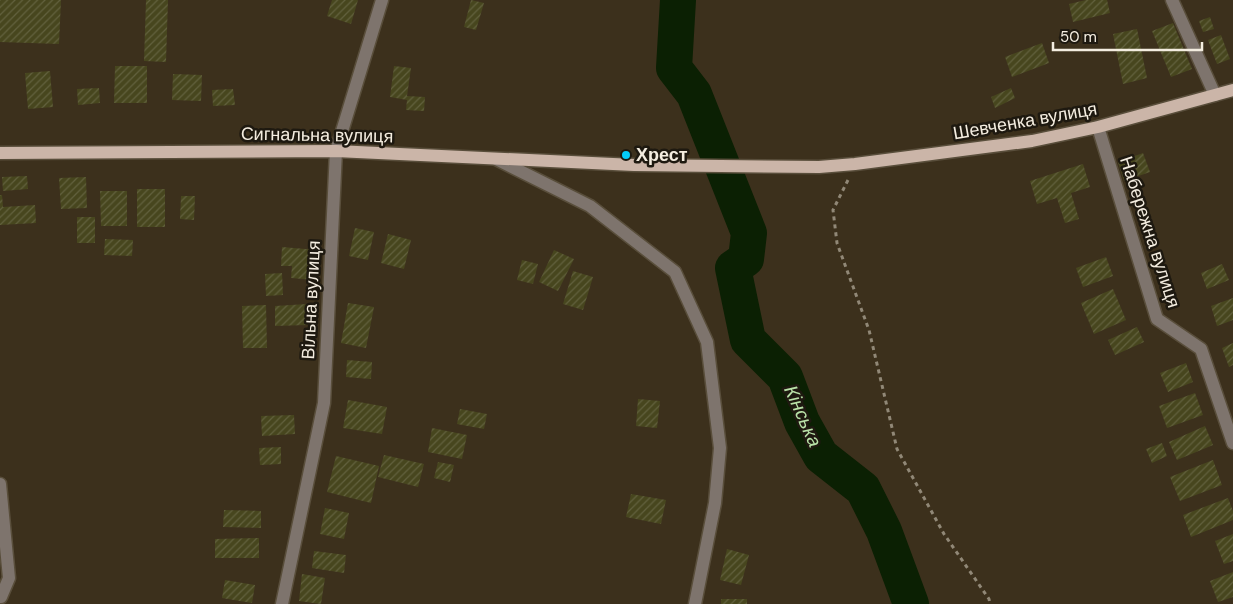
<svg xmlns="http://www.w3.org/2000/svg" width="1233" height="604" viewBox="0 0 1233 604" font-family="'DM Sans',sans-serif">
  <defs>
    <pattern id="building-hatch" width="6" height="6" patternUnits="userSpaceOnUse" patternTransform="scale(1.25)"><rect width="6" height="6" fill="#47461e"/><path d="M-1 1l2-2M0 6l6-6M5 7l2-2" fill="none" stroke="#62613e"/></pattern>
  </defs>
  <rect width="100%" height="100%" fill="#3c301c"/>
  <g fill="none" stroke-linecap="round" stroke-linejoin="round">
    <path stroke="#0b2003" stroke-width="36" d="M 678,0 L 674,68 L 694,94 L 749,233 L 746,259 L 733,268 L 748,340 L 785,377 L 802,422 L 821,456 L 863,489 L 884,531 L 911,604"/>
  </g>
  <path fill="url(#building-hatch)" d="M 0,0 L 61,0 L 59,44 L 0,42 Z
    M 146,0 L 168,0 L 166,62 L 144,61 Z
    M 332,0 L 358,0 L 351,24 L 327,16 Z
    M 471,0 L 484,3 L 476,30 L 464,27 Z
    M 1086,0 L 1107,0 L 1110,13 L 1073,22 L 1069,4 Z
    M 1210,17 L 1214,29 L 1203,32 L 1199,21 Z
    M 1173,23 L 1192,69 L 1171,77 L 1152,31 Z
    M 1137,29 L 1147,78 L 1123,84 L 1113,34 Z
    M 1221,35 L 1230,59 L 1217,64 L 1208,40 Z
    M 1042,43 L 1049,63 L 1012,77 L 1005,57 Z
    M 115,66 L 147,66 L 147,103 L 114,103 Z
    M 394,66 L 411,68 L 407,96 L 425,97 L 424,111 L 406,110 L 407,100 L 390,97 Z
    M 50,71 L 53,107 L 28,109 L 25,73 Z
    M 173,74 L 202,75 L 201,101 L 172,100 Z
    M 99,88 L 100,103 L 78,105 L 77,89 Z
    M 1011,88 L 1015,98 L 995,108 L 991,97 Z
    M 233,89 L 235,105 L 213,106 L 212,90 Z
    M 1143,153 L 1150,172 L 1124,181 L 1118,162 Z
    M 1083,164 L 1090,187 L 1071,193 L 1079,219 L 1065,223 L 1057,198 L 1037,204 L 1030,181 Z
    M 27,176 L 28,189 L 3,191 L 2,177 Z
    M 86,177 L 87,208 L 61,209 L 59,178 Z
    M 137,189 L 165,189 L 165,227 L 137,227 Z
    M 100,191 L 127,191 L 127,226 L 101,226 Z
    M 0,195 L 2,195 L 3,207 L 35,205 L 36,223 L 0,225 Z
    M 181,196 L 195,196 L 194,220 L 180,219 Z
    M 77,217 L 95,217 L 95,243 L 77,243 Z
    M 355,228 L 374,232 L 368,260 L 349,256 Z
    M 388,234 L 411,240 L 404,269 L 381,263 Z
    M 105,239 L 133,240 L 132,256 L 104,255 Z
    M 282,247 L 317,250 L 315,280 L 291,278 L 292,266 L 281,266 Z
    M 554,250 L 574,259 L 558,291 L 539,282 Z
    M 1106,257 L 1113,276 L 1083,287 L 1076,268 Z
    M 522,260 L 538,264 L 533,284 L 517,280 Z
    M 1222,264 L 1229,280 L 1207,289 L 1201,273 Z
    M 573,271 L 593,277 L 583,310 L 563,304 Z
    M 282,273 L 283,295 L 266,296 L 265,274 Z
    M 1113,289 L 1126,320 L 1094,334 L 1081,303 Z
    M 1233,298 L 1233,320 L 1217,326 L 1211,306 Z
    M 348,303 L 374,307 L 366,348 L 341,343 Z
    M 307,304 L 308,325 L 275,326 L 275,306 Z
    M 266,305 L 267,348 L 243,348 L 242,306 Z
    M 1137,327 L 1144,342 L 1115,355 L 1108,340 Z
    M 1233,343 L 1233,365 L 1229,367 L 1222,348 Z
    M 347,360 L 372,362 L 371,379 L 346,377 Z
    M 1186,363 L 1193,382 L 1168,392 L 1160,373 Z
    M 1195,393 L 1203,415 L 1167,428 L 1159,406 Z
    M 638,399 L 660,401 L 657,428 L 636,426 Z
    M 348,400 L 387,407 L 382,434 L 343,428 Z
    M 460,409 L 487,414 L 484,429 L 457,424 Z
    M 294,415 L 295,434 L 262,436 L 261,416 Z
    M 1205,426 L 1213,445 L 1177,460 L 1169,442 Z
    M 432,428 L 467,435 L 462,459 L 428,452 Z
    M 1162,443 L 1167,456 L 1152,463 L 1146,449 Z
    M 281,447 L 281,464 L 260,465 L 259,448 Z
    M 384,455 L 424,464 L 418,487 L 378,477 Z
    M 336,456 L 379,466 L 371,503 L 327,492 Z
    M 1213,460 L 1222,485 L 1180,501 L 1170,477 Z
    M 438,462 L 454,465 L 450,482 L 434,478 Z
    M 631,494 L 666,500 L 661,524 L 626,517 Z
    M 1228,498 L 1233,511 L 1233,520 L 1191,537 L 1183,515 Z
    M 325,508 L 349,513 L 344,539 L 320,534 Z
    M 224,510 L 261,511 L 261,528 L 223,527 Z
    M 1233,534 L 1233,561 L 1224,564 L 1215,541 Z
    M 259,538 L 259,558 L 215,558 L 215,539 Z
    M 727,549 L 749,555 L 741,585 L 720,580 Z
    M 314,551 L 346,555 L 344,573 L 312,568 Z
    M 1233,572 L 1233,597 L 1218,602 L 1210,581 Z
    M 302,574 L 325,578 L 321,604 L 299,601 Z
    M 225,580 L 255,585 L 252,603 L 222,598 Z
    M 721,599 L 747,599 L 747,604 L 721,604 Z"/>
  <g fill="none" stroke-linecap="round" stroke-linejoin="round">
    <defs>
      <path id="minor" d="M 1172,0 L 1215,95
        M 1098,127 L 1157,319 L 1201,349 L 1233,443
        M 496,159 L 590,206 L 675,272 L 707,342 L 720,448 L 715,503 L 695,604
        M 0,484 L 9,578 L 1,597 L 0,597
        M 282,604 L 324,403 L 336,151 L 382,0"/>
      <path id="major" d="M 0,153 L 336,151 L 634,165 L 819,167 L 855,164 L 1032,141 L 1098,127 L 1233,90"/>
    </defs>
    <use href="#minor" stroke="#594e3b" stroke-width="15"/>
    <use href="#major" stroke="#594e3b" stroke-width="15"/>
    <path stroke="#918877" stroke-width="3" stroke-dasharray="4 4" stroke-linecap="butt" d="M 848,180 L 833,210 L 837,243 L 869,330 L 897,449 L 944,534 L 989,599 L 990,604"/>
    <use href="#minor" stroke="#7e746d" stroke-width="12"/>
    <use href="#major" stroke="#cbb5a8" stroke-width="12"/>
  </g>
  <circle fill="#03cbf9" stroke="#1e1910" stroke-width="2" cx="626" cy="155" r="5"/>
  <g text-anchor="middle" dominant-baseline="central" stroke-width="5" stroke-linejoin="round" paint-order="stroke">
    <g font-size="18" fill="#f4ede0" stroke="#1e1910">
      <text transform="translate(1025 121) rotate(-10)">Шевченка вулиця</text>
      <text transform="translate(317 135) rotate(1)">Сигнальна вулиця</text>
      <text transform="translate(1150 232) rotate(72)">Набережна вулиця</text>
      <text transform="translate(311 300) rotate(-87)">Вільна вулиця</text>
    </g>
    <g font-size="18" font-weight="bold" fill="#f4ede0" stroke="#1e1910" text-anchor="start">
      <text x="636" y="155">Хрест</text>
    </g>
    <g font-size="19" font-style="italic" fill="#b9e2a8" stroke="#1e1910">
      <text transform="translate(803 416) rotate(66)">Кінська</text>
    </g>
  </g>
  <path d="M1053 42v8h149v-8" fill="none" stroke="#f4ede0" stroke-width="2.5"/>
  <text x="1060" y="42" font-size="15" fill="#f4ede0" stroke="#1e1910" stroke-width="4" paint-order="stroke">50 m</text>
</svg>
